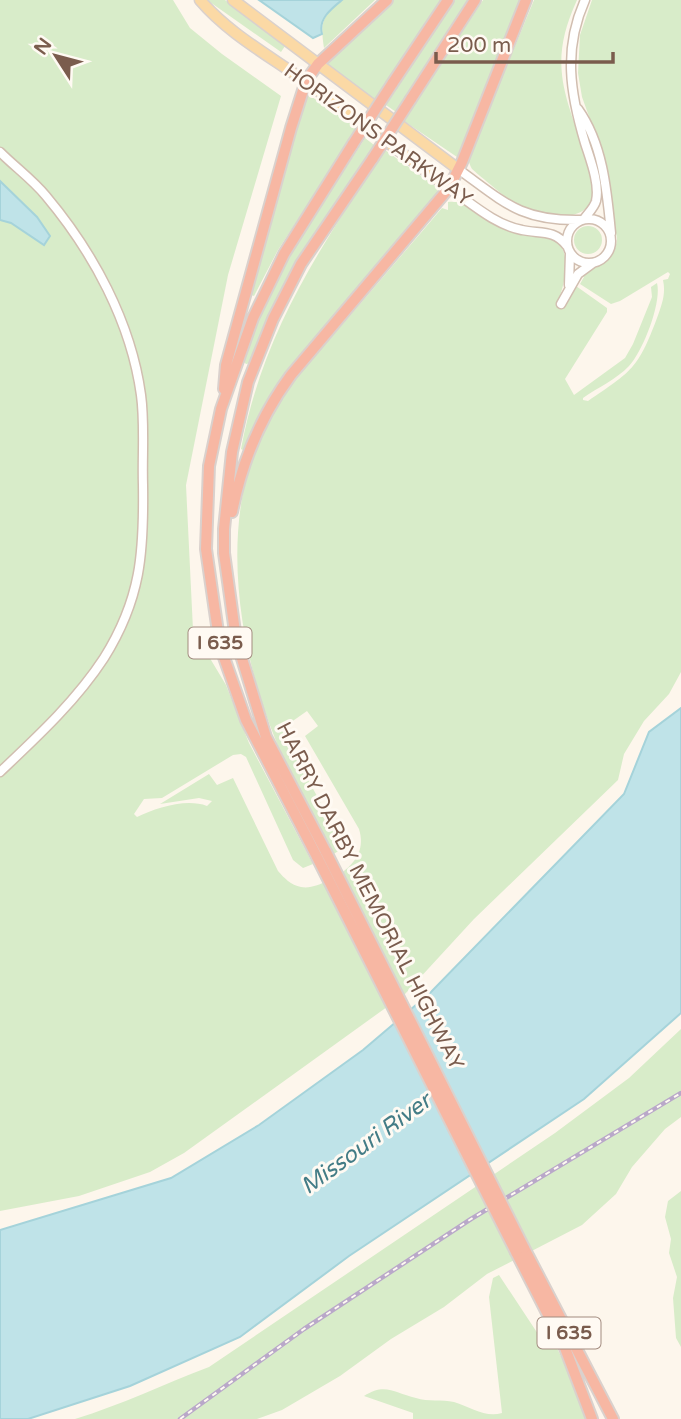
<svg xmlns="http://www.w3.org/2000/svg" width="681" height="1419" viewBox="0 0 681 1419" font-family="'Varela Round',sans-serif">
  <rect width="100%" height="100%" fill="#fdf6ec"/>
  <path fill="#d8ecc9" d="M 0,0 L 173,0 L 190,28 L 222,54 L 281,96 L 228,275 L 186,485 L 193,630 L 226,685 L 249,743 L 313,864 L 303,868 L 293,860 L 246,757 L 241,754 L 233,755 L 162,798 L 144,799 L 134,814 L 137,817 C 156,808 186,798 207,806 L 212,801 L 199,798 L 160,804 L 209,774 L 217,785 L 233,778 L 278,871 C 284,878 291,885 301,887 C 310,889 320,884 328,881 C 349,870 367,855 359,829 L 305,736 L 318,726 L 307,711 L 287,725 L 283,735 L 341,839 L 340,850 L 332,855 C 313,817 292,780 276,741 C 237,645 218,521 265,426 C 282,391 310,362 335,333 C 371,291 407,249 442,208 L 448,210 L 448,202 C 469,199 487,221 506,229 C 513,233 523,236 532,236 C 537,237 543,235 548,236 C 575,244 565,286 557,303 L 565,307 L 576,286 L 607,308 L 607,312 L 565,379 L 574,395 L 625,358 L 633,344 L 652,297 L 651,287 L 657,283 C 662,302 643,351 629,366 C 617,379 597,388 583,398 L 583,400 L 588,401 C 632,371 638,369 657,318 C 662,304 666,294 663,280 L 668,279 L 670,274 L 668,272 L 620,301 L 611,304 L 580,284 L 584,277 L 582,274 C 598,260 614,266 617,239 L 604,158 L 582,97 L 578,73 L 580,35 L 592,0 L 681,0 L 681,672 L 669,694 L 644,721 L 624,754 L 618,780 L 474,919 L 405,994 L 184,1153 L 150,1172 L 79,1196 L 0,1211 Z
    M 207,0 L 225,0 L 285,46 L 281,52 Z
    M 342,0 L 375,0 L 324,48 C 320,22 322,17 342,0 Z
    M 394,0 L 441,0 L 375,100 L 327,64 Z
    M 455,0 L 469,0 L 396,112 L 386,105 Z
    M 483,0 L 522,0 L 457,157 L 404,121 Z
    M 534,0 L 577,0 C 550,59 562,88 582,145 C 588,160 590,177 594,192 C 590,226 540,218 519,207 C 516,206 475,172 472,169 C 470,166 469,162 468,159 Z
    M 309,95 L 358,128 L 278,250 L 254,296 L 251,295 L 303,102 Z
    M 365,138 L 374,145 L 307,249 L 251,363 L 246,364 L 242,360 L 243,352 L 286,260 Z
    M 385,150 L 438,188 L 437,194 L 274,389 L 260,412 L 243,450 L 241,449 C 263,331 320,248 385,150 Z
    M574 240a14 14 0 1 1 28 0a14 14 0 1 1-28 0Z
    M 681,1029 L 681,1117 L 665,1129 L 632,1167 L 616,1194 L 582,1225 L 487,1274 L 444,1307 L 391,1339 L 340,1376 L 282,1410 L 257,1419 L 75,1419 C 121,1405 164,1384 209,1367 L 555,1133 L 629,1078 Z
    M 681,1191 L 681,1347 L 676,1338 L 673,1298 L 677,1277 L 669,1253 L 671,1239 L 665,1217 L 668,1201 Z
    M 499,1275 L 540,1337 L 550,1333 L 566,1367 L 586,1419 L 413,1419 L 413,1413 L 364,1396 C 385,1382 395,1393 416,1398 C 428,1402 442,1399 454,1402 C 471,1407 485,1418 502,1413 L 489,1297 L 493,1278 Z"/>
  <path fill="#bfe3e8" stroke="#a5d3da" stroke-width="2" d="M 259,0 L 342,0 C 331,9 318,19 322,34 L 313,38 Z
    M 0,181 L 37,217 L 50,236 L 44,245 L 11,223 L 0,220 Z
    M 681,708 L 681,1013 L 584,1099 L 349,1256 L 240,1337 L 130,1386 L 28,1419 L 0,1419 L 0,1230 L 171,1178 L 259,1125 L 363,1050 L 430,993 L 624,794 L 649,732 Z"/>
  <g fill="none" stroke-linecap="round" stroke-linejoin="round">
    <defs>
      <path id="minor" d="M 578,109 C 603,144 607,191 611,233
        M 0,152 C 15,167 33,180 46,196 C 93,252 131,322 141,395 C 145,424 142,456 143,485 C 144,553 141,599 104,658 C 76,701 37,737 0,772
        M 458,169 C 504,202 520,221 580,220
        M 449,188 C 471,203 495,225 522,230 C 540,234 554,229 567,246
        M567 241a22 22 0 1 1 44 0a22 22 0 1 1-44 0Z
        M 584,219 C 588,213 594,208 596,201 C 600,184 590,159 585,143 C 570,93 563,49 585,0
        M 569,285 L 570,253
        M 561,304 L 578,274 L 593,263"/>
      <path id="major" d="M 200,0 C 229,34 270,56 306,82 C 354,116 401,153 449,188
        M 233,0 L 458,169"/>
      <path id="highway" d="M 392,84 L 448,0
        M 411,99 L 475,0
        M 224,389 L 226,365 L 291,128 L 306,81 L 318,64 L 387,0
        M 232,512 C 242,461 260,417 291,375 L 449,188 L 462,162 L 526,0
        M 326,852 L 266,737 L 236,639 L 224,553 L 224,529 L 232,452 L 248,382 L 273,319 L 301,264 L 373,158
        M 317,857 L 246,720 L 220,646 L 206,549 L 209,466 L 221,409 L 253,318 L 284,254 L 353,144
        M 524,1248 L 613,1419
        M 516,1252 L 565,1348 L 592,1419"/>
    </defs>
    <use href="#minor" stroke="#d1beb0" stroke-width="11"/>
    <use href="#major" stroke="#dad1cd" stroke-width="13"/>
    <use href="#highway" stroke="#dad1cd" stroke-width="14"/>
    <use href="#minor" stroke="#fff" stroke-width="8"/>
    <use href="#major" stroke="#fbd9a5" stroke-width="10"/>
    <use href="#highway" stroke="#f7b7a3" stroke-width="10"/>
    <defs>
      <path id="rail" d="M 180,1419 L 304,1329 L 471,1219 L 681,1093"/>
    </defs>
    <use href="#rail" stroke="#b9a8c9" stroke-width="4.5"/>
    <use href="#rail" stroke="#fffaf3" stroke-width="2" stroke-dasharray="5" stroke-linecap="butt"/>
    <defs>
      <path id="highway-bridge" d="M 353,144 L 392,84
        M 373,158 L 411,99
        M 326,852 L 524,1248
        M 317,857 L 516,1252"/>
    </defs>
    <use href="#highway-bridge" stroke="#dad1cd" stroke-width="14" stroke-linecap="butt"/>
    <use href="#highway-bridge" stroke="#f7b7a3" stroke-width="10"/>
  </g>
  <g text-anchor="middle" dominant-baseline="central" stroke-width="6" stroke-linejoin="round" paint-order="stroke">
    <g fill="#fffaf3" stroke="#a28b7f" stroke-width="2">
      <rect x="188.5" y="627.5" width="63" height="31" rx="5"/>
      <rect x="537.5" y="1317.5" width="63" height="31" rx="5"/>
    </g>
    <g font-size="19" font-weight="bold" fill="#7a5c4d">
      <text x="220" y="643">I 635</text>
      <text x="569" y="1333">I 635</text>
    </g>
    <g font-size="21" fill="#7a5c4d" stroke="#fffaf3">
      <text transform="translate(378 135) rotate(36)">HORIZONS PARKWAY</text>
      <text transform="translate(370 896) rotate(63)">HARRY DARBY MEMORIAL HIGHWAY</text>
    </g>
    <g font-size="23" font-style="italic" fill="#437c86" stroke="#fffaf3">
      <text transform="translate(366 1144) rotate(-36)">Missouri River</text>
    </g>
  </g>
  <g transform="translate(56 56) rotate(306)" stroke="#fffaf3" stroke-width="5" paint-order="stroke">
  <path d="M0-5L12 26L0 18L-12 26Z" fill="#7a5c4d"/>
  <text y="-10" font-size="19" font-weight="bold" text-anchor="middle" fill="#7a5c4d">N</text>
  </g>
  <path d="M436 52v10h177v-10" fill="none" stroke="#7a5c4d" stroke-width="3.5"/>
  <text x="447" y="52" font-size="21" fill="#7a5c4d" stroke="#fffaf3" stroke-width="5" paint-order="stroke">200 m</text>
</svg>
